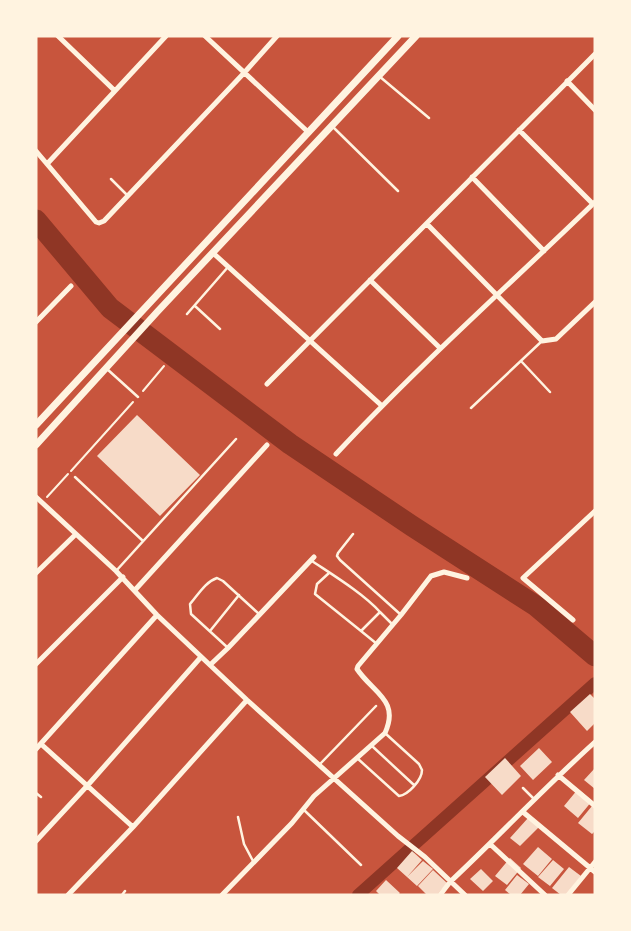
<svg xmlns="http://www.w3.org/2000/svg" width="631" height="931" viewBox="0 0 631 931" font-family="'Roboto Condensed',sans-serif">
  <rect width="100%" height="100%" fill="#c8553d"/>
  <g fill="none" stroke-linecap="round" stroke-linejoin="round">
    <path stroke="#8f3625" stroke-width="12" d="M 358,895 L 595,683"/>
    <path stroke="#8f3625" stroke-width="21" d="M 36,220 L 110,308 L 290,444 L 412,526 L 536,606 L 595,656"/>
  </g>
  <path fill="#f7dbc8" d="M 137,415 L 200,475 L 160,516 L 97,456 Z
    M 590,694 L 595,699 L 595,723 L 587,731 L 570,712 Z
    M 539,748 L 552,762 L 533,780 L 520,766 Z
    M 505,758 L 521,776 L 502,795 L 485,777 Z
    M 595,768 L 595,789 L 584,780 Z
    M 578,789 L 592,801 L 578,818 L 564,806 Z
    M 592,806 L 595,808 L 595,831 L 592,834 L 578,823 Z
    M 528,818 L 539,827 L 520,846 L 510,838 Z
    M 538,847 L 552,859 L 538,876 L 523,864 Z
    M 412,851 L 422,860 L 407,877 L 397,868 Z
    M 510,858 L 521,868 L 507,885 L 495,876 Z
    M 553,860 L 564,869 L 550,886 L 538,877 Z
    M 423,861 L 433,869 L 417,886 L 407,877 Z
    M 569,867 L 581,876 L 566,895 L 561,895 L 552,888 Z
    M 481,869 L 493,881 L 483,891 L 470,879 Z
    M 433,870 L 447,883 L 437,895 L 427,895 L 418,886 Z
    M 517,875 L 529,884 L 520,895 L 511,895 L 505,890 Z
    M 386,880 L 400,893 L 398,895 L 380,895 L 376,891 Z"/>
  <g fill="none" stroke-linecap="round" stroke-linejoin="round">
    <path stroke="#fff3e0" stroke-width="2" d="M 143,391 L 164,366
      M 71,471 L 133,402
      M 47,497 L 68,474"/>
    <path stroke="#fff3e0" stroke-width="2.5" d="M 379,76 L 429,118
      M 333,127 L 398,191
      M 111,179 L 128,196
      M 195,306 L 220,329
      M 187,314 L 228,267
      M 521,361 L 550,392
      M 107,369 L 138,397
      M 471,408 L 542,341
      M 75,477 L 143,541
      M 353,534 L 338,553 L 337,556 L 340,560 L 400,614
      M 312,561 C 333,575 364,594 380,612 L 361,631 L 315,594 L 317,584 L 329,573
      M 116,571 L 236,439
      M 380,612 L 393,625
      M 210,631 L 239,595
      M 361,631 L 377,644
      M 227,647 L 191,614 L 190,604 C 198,595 205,582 217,578 L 223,581 L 259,614
      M 372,746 L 414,785
      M 357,758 L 399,796 C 408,795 422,780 422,770 L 419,764 L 386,734
      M 320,764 L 376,706
      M 523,788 L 534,799
      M 36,793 L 41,797
      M 304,810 L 361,865
      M 238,817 L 244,844 L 253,861
      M 122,895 L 125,891"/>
    <path stroke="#fff3e0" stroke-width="5" d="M 58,36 L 114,90
      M 205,36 L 308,132
      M 567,81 L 595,110
      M 519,130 L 593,204
      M 36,151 L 96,222 L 99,223 L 104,221 L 244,73 L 277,36
      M 47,164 L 166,36
      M 472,177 L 544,251
      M 427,224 L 542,341 L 556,339 L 595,302
      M 213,253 L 381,405
      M 370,280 L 440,348
      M 36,322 L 71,286
      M 267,384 L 595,54
      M 336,454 C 418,366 508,286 595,202
      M 36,497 L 116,571 L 157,615 L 247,700 L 398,836 L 425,857 L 465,895
      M 36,573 L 76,534
      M 135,590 L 267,445
      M 573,620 L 523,578 L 595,511
      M 36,664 L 123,577
      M 210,665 L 228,648 L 314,557
      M 41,744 L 133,827
      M 36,749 L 157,615
      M 558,775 L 595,806
      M 523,812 L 595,872
      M 36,841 L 87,786 L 201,657
      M 490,844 L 545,895
      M 68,895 L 133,827 L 247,700
      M 222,895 L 292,823 L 314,796 L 385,733 C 400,700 373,693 357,669 L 358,666 L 401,615 L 431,576 L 444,572 L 467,578
      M 440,895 L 450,882 C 499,836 545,787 595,742
      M 568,895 L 595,862"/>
    <path stroke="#fff3e0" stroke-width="7" d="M 36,425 L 398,36
      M 36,445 L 158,311 L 416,36"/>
  </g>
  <rect width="631" height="931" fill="none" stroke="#fff3e0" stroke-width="75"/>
</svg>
